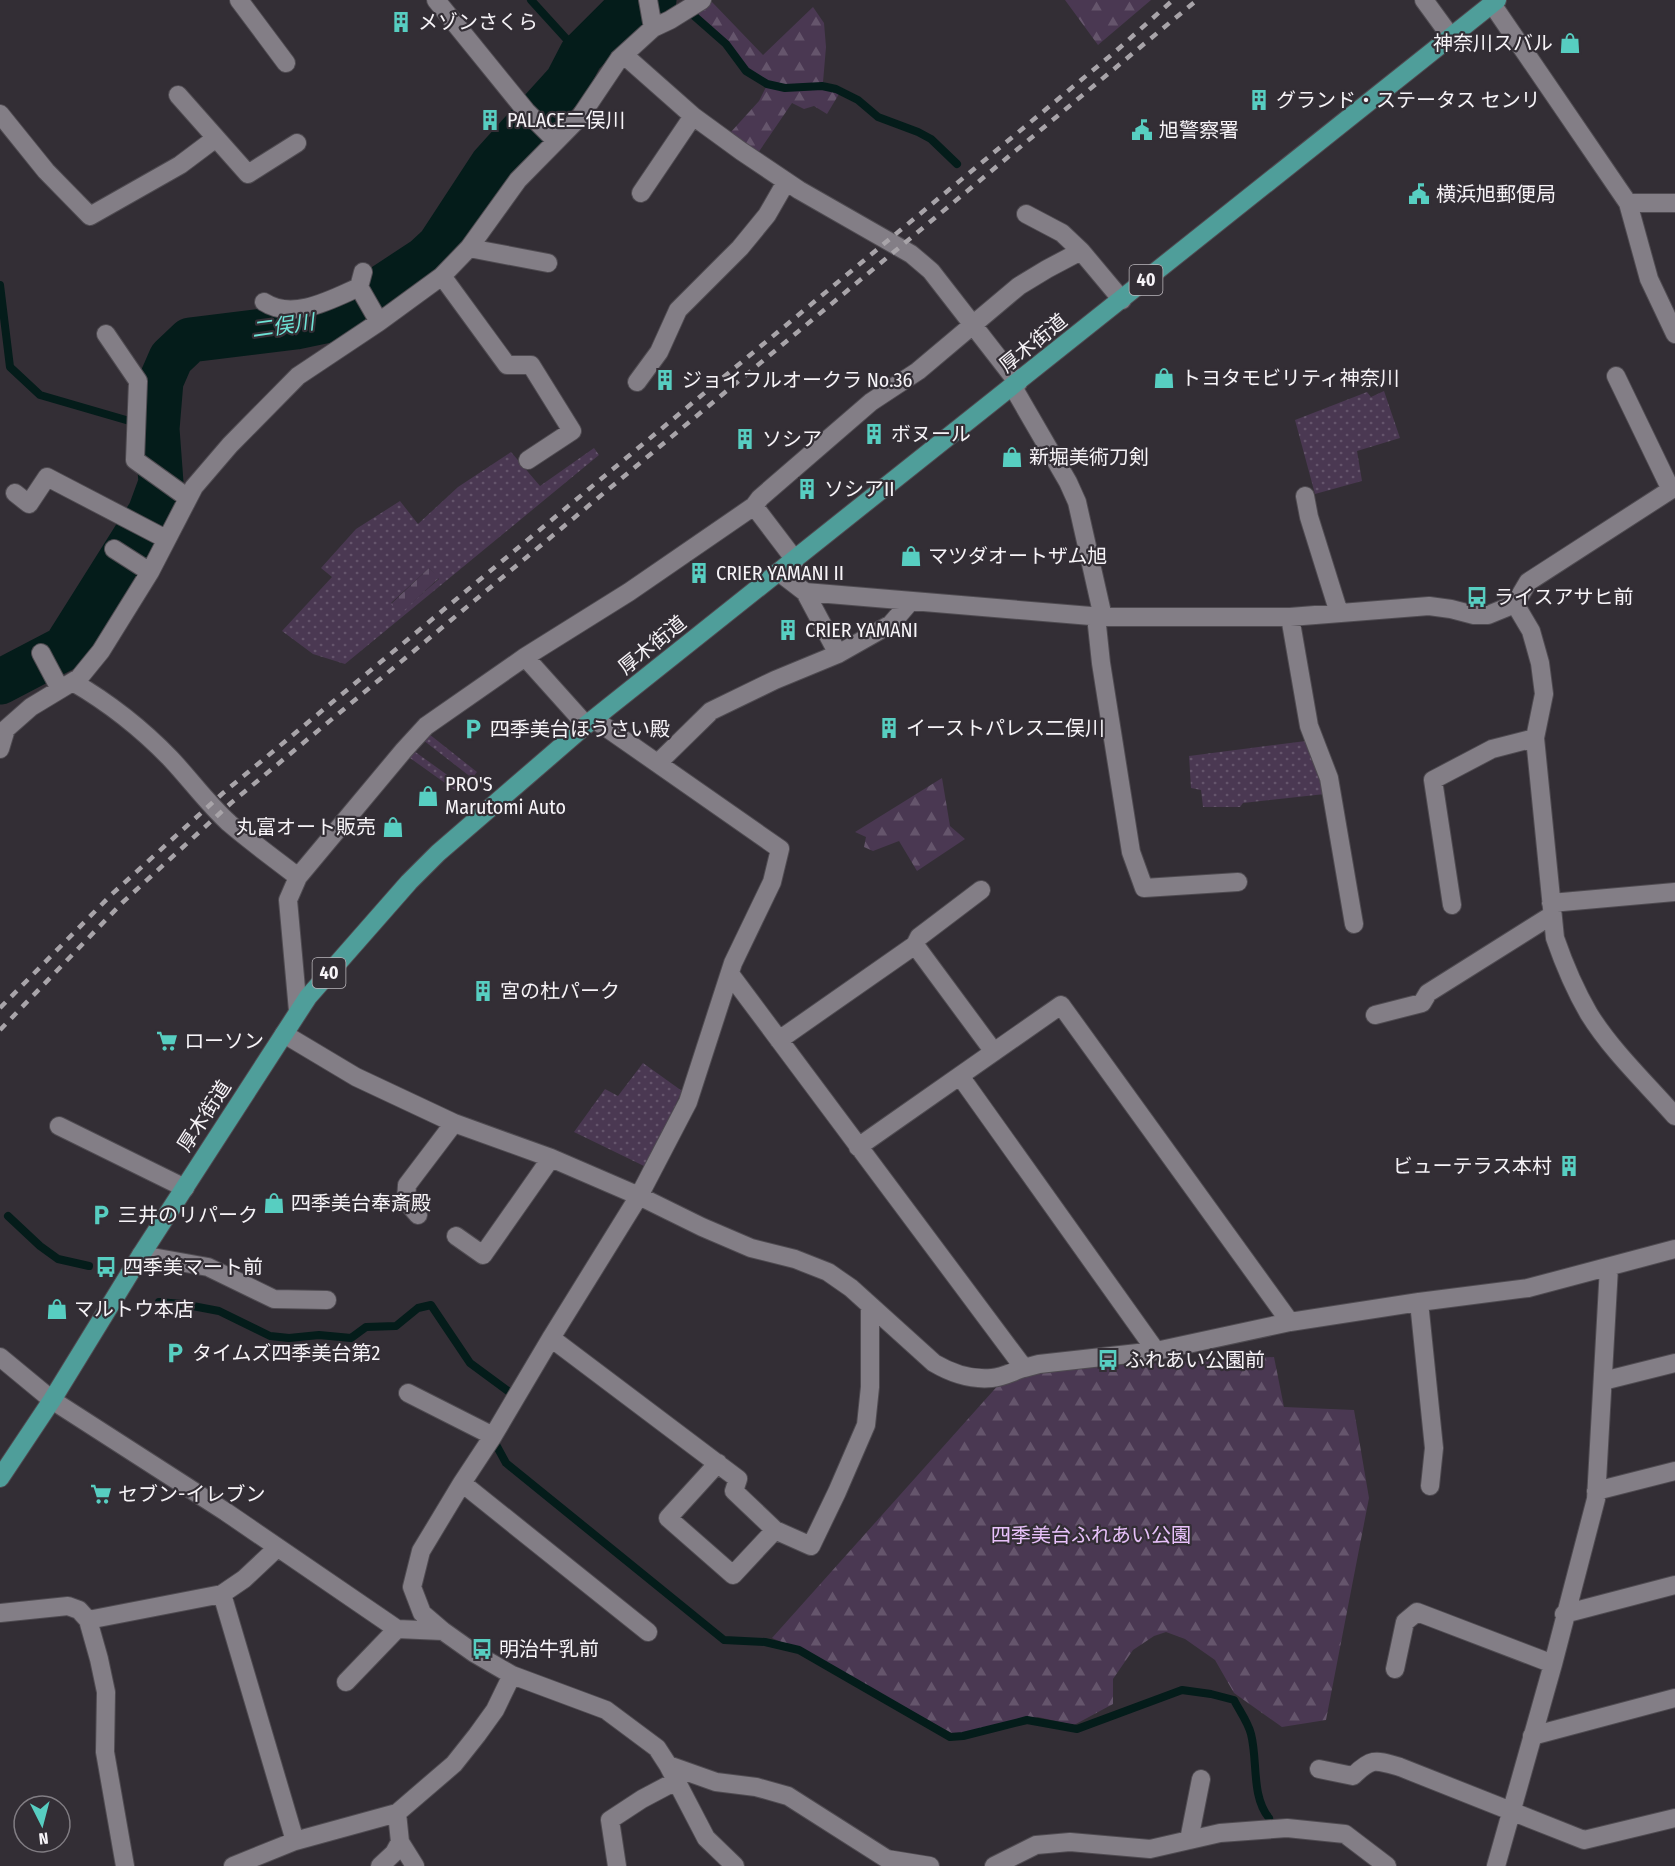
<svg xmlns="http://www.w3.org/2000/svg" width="1675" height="1866" viewBox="0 0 1675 1866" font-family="'Fira Sans Condensed','Noto Sans JP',sans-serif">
  <defs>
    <pattern id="green-dots" width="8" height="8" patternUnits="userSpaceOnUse" patternTransform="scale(1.5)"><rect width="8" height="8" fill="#4a3852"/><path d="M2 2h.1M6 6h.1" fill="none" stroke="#65556c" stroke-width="1.8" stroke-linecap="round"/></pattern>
    <pattern id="forest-firs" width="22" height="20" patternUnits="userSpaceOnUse" patternTransform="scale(1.5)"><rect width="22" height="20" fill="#4a3852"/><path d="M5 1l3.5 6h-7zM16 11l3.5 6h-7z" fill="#65556c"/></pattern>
    <pattern id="cemetery-stones" width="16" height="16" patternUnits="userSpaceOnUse" patternTransform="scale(1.5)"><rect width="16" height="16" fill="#4a3852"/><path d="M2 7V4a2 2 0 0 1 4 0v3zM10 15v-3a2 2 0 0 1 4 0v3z" fill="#65556c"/></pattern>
  </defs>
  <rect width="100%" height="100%" fill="#332e35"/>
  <path fill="url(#green-dots)" fill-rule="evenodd" d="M 1384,391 L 1400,438 L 1357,451 L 1362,481 L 1315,494 L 1295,420 L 1367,392 L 1371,397 Z
    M 594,448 L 599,455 L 345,664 L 313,654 L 282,631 L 332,577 L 321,568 L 356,529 L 400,501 L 418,524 L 458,487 L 511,452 L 540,486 ZM 429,568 L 439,579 L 400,613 L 391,603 Z
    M 429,734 L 477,772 L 472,778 L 423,740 Z
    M 1306,741 L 1325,794 L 1243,803 L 1240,807 L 1203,807 L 1201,790 L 1191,788 L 1189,756 Z
    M 414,751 L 464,787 L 459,793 L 410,758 Z
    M 643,1063 L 682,1091 L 646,1167 L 574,1132 L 605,1089 L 618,1096 Z"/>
  <path fill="url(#forest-firs)" d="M 1065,0 L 1151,0 L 1098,45 Z
    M 712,2 L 763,55 L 813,7 L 824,23 L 826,47 L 823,82 L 842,89 L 827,114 L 814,106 L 804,109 L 792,103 L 758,153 L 730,133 L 759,101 L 769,81 L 747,68 L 728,41 L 697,13 Z
    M 942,778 L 950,826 L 965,839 L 917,871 L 899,841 L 873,851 L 864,847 L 866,837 L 855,832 Z
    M 1274,1357 L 1284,1407 L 1354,1410 L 1369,1498 L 1326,1720 L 1282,1727 L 1234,1693 L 1215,1660 L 1185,1639 L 1166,1632 L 1154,1636 L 1133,1650 L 1113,1679 L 1113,1704 L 1074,1725 L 1038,1717 L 959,1737 L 804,1652 L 772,1638 L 1001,1382 L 1030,1370 Z"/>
  <path fill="url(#cemetery-stones)" d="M 429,568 L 439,578 L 400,614 L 391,604 Z"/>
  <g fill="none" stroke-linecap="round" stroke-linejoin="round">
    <path stroke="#041c1a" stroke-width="8" d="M 531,0 L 581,55
      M 693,15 L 726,44 L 746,71 L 767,84 L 785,88 L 822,86 L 836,89 L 858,100 L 878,117 L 918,132 L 931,139 L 957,164
      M 0,285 L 10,367 L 40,395 L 157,429
      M 8,1216 L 40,1246 L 58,1259 L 89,1266
      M 159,1302 L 182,1304 L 219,1311 L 270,1336 L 289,1338 L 319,1335 L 351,1338 L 366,1327 L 396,1326 L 418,1308 L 431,1305 L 470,1363 L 508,1391
      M 494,1441 L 506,1463 L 724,1640 L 765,1642 L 799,1650 L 950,1737 L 963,1736 L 1027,1720 L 1077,1729 L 1182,1690 L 1211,1694 L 1234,1700 C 1239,1710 1248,1722 1251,1734 C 1258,1761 1251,1796 1269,1818"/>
    <path stroke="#041c1a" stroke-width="45" d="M 0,682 L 65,648 L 150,513 L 161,483 L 157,429 L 161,381 L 171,358 L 190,340 L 296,327 L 334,319 L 425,259 L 439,246 L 492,165 L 567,82 L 581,55 L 625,11 L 654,0"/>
    <defs>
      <path id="minor" d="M 239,0 L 286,63
        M 436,0 L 526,111 L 556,141
        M 648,0 L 653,28
        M 1424,0 L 1451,37
        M 1492,4 L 1628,203 L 1649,279 L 1675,334
        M 624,55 L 693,116 L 741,151 L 799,190 L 911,254 L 931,271 L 1018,383
        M 178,95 L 248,174 L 297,143
        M 0,114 L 46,171 L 90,216 L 180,165 L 216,138
        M 641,193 L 693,116
        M 1628,203 L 1675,203
        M 1026,214 L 1062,233 L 1081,251
        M 469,248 L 548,263
        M 442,276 L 507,365 L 531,365 L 572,431 L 528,460
        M 359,287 L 379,322
        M 264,302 C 293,321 332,299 359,287 L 363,272
        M 106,334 L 138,381 L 135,460 L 188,498
        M 1616,376 L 1671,490
        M 637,382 L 659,352 L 678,310 L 740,248 L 767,215 L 786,182
        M 1013,387 L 1068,482 L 1077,502 L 1103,617
        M 15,493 L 29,504 L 47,477 L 166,539
        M 1305,496 L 1309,517 L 1339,613
        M 754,506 L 795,560
        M 114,549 L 150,572
        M 779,572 L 805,592 L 838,654
        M 805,592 L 1103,617 L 1290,617 L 1429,606 L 1451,609 L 1474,615 L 1488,615 L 1515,604 L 1528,582 L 1675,487
        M 1515,604 L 1531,631 L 1540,663 L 1544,694 L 1535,738 L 1555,938 C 1564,964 1575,990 1589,1014 C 1612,1051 1646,1083 1675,1116
        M 1096,616 L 1101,663 L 1131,852 L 1144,888 L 1238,882
        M 1290,617 L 1309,726 L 1329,778 L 1354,924
        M 41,653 L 60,689
        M 525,657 L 586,725
        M 73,682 C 109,703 141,728 170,758 C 190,779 207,803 229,823 C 251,842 275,859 298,877 L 288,900 L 298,1011
        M 0,749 L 6,729 L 31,707 L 79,678 L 101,651 L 150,572 L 194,487 L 230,445 L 298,376 L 379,322 L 442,276 L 469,248 L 518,180 L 580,117 L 619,59 L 653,28 L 670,20 L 702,0
        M 658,763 L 711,711 L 775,680 L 838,654 L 891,624 L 910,602
        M 298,877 L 404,750 L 426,726 L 525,657 L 629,592 L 754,506 L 760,498 L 871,402 L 918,371 L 1019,286 L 1047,269 L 1081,251 L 1122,300
        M 1551,903 L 1675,892
        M 1452,905 L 1433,780 L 1492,749 L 1535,738
        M 915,945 L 919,937 L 981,890
        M 730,974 L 1024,1368 L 1039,1364 L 1156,1351 L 1290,1322 L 1419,1302 L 1528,1288 L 1675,1249
        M 1375,1015 L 1422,1003 L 1428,993 L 1552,915
        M 284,1034 L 356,1077 L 454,1123 L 551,1158 L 639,1196 L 702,1227 L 751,1248 L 795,1259 L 828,1272 L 851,1288 L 934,1363 C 951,1373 972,1380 992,1378 C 1003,1377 1014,1371 1024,1368
        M 779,1040 L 915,945 L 994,1052
        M 960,1076 L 1156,1351
        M 59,1126 L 185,1188
        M 858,1147 L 1061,1005 L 1290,1322
        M 418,1215 L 406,1201 L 407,1185 L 454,1123
        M 456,1236 L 483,1255 L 551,1158
        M 141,1255 L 208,1267 L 274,1299 L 327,1300
        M 1419,1302 L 1434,1448 L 1430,1486
        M 551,1338 L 738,1479 L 734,1491 L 775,1530 L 811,1546 L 837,1492 L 866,1425 L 870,1387 L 870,1307
        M 0,1357 L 52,1400 L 226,1512 L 397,1629 L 443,1631 L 474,1653 L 512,1675 L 606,1710 L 657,1748 L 668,1765 L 706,1838 L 735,1866
        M 1603,1381 L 1675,1363
        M 408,1393 L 493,1436
        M 718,1463 L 668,1518 L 733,1575 L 775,1530
        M 462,1483 L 648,1632
        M 1596,1491 L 1675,1471
        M 222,1594 L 295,1841
        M 0,1613 L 68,1606 L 79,1610 L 88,1620 L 99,1659 L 106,1692 L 105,1752 L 125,1866
        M 1564,1614 L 1675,1585
        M 88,1620 L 222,1594 L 244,1579 L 277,1548
        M 443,1631 L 422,1613 L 412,1587 L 421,1551 L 462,1483 L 493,1436 L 551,1338 L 639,1196 L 688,1102 L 733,963 L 772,882 L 780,849 L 594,719
        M 1395,1669 L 1405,1622 L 1417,1612 L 1553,1664
        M 346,1682 L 397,1629
        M 1532,1736 L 1675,1698
        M 668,1765 L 716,1782 L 756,1787 L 788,1796 L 887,1859 L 930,1866
        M 1319,1769 L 1353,1776 C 1372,1757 1376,1760 1400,1767 L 1584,1840 L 1675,1818
        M 1189,1840 L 1201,1779
        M 400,1842 L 415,1866
        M 233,1866 L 295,1841 L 397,1813 L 454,1764 L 477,1735 L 495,1710 L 512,1675
        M 380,1866 L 394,1853 L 400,1842 L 397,1813
        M 617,1866 L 610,1820 L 642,1799 L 676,1781
        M 994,1866 L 1036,1845 L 1070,1842 L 1150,1849 L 1220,1833 L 1287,1828 L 1345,1834 L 1387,1866
        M 1496,1866 L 1553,1664 L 1596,1499 L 1609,1267"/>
      <path id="major" d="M 0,1478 L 52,1400 L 141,1255 L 308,997 L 409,882 L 438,853 L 586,725 L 1497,0"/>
    </defs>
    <use href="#minor" stroke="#4f4b51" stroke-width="20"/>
    <use href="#major" stroke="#4f4b51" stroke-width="20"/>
    <use href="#minor" stroke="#837e86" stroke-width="18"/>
    <use href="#major" stroke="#4f9e9a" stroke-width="18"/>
    <path stroke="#a8a4a9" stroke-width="4.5" stroke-dasharray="8 8" stroke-linecap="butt" d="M 0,1008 L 112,894 L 223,793 L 1116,51 L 1173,0
      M 0,1030 L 122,903 L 231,803 L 1197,0"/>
  </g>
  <defs>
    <symbol id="building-bare" viewBox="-9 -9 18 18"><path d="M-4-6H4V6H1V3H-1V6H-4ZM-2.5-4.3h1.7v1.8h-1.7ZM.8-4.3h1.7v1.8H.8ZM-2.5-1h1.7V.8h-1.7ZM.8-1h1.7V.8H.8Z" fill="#57cec1" stroke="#332e35" stroke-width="2.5" paint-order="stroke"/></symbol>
    <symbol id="shop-bare" viewBox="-9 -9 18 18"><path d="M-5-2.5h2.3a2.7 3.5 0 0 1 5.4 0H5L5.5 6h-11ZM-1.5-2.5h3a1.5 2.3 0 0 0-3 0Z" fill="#57cec1" stroke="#332e35" stroke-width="2.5" paint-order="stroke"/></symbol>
    <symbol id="civic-bare" viewBox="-9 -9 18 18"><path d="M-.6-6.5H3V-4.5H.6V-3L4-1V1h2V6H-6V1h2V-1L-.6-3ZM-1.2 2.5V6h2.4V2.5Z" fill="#57cec1" stroke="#332e35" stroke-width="2.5" paint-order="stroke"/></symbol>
    <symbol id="bus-bare" viewBox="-9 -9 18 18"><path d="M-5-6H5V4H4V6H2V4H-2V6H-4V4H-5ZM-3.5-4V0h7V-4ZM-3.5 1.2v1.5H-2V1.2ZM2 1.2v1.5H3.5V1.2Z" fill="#57cec1" stroke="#332e35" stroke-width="2.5" paint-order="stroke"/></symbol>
    <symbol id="parking-bare" viewBox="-9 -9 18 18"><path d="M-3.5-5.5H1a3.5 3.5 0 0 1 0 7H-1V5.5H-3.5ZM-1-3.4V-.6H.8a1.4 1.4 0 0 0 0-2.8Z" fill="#57cec1" stroke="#332e35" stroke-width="2.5" paint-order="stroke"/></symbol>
    <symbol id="supermarket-bare" viewBox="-9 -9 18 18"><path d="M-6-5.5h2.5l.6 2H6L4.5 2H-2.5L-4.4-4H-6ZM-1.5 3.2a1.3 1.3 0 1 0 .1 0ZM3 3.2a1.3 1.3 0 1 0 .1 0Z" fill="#57cec1" stroke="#332e35" stroke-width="2.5" paint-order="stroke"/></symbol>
  </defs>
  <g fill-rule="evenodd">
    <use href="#building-bare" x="386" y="7" width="30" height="30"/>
    <use href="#shop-bare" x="1555" y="28" width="30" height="30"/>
    <use href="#building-bare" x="1244" y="85" width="30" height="30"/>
    <use href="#building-bare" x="475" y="105" width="30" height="30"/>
    <use href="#civic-bare" x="1127" y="115" width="30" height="30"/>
    <use href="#civic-bare" x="1404" y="179" width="30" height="30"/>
    <use href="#shop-bare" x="1149" y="363" width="30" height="30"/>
    <use href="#building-bare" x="650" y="365" width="30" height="30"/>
    <use href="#building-bare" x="859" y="419" width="30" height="30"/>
    <use href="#building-bare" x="730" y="424" width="30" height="30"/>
    <use href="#shop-bare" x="997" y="442" width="30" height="30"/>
    <use href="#building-bare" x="792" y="474" width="30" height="30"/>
    <use href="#shop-bare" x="896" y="541" width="30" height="30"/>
    <use href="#building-bare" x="684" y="558" width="30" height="30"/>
    <use href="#bus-bare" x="1462" y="582" width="30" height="30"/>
    <use href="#building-bare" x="773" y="615" width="30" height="30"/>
    <use href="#building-bare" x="874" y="713" width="30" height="30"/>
    <use href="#parking-bare" x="458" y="714" width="30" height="30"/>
    <use href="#shop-bare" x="413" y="781" width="30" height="30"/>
    <use href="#shop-bare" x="378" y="812" width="30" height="30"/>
    <use href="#building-bare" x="468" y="976" width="30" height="30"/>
    <use href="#supermarket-bare" x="152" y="1026" width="30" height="30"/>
    <use href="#building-bare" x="1554" y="1151" width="30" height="30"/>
    <use href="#shop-bare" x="259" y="1188" width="30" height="30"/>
    <use href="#parking-bare" x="86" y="1200" width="30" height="30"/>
    <use href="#bus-bare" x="91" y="1252" width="30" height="30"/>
    <use href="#shop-bare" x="42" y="1294" width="30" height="30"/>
    <use href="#parking-bare" x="160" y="1338" width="30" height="30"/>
    <use href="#bus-bare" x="1093" y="1345" width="30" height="30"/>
    <use href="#supermarket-bare" x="86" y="1479" width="30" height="30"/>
    <use href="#bus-bare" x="467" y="1634" width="30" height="30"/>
  </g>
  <g text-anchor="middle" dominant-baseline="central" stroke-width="4.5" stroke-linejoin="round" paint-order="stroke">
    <g fill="#332e35" stroke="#bcb8bd" stroke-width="1.5">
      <rect x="1129.5" y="265" width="33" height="30" rx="4.5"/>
      <rect x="312.5" y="958" width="33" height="30" rx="4.5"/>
    </g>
    <g font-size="18" font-weight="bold" fill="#f6f3f7">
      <text x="1146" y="280">40</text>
      <text x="329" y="973">40</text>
    </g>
    <g font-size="20" fill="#f6f3f7" stroke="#332e35" text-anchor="start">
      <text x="418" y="22">メゾンさくら</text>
      <text x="1553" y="43" text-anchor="end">神奈川スバル</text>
      <text x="1276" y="100">グランド・ステータス センリ</text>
      <text x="507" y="120">PALACE二俣川</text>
      <text x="1159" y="130">旭警察署</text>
      <text x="1436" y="194">横浜旭郵便局</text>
      <text x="1181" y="378">トヨタモビリティ神奈川</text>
      <text x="682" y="380">ジョイフルオークラ No.36</text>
      <text x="891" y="434">ボヌール</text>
      <text x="762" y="439">ソシア</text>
      <text x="1029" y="457">新堀美術刀剣</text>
      <text x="824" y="489">ソシアII</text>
      <text x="928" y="556">マツダオートザム旭</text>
      <text x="716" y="573">CRIER YAMANI II</text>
      <text x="1494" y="597">ライスアサヒ前</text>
      <text x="805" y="630">CRIER YAMANI</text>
      <text x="906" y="728">イーストパレス二俣川</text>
      <text x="490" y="729">四季美台ほうさい殿</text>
      <text x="445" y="784">PRO'S<tspan x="445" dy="23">Marutomi Auto</tspan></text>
      <text x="376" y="827" text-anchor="end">丸富オート販売</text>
      <text x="500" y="991">宮の杜パーク</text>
      <text x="184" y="1041">ローソン</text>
      <text x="1552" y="1166" text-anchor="end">ビューテラス本村</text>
      <text x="291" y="1203">四季美台奉斎殿</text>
      <text x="118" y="1215">三井のリパーク</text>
      <text x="123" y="1267">四季美マート前</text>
      <text x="74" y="1309">マルトウ本店</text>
      <text x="192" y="1353">タイムズ四季美台第2</text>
      <text x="1125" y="1360">ふれあい公園前</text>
      <text x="118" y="1494">セブン-イレブン</text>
      <text x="499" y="1649">明治牛乳前</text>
    </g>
    <g font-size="20" fill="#f6f3f7" stroke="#332e35">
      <text transform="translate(1033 343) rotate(-39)">厚木街道</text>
      <text transform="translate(652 645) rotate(-39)">厚木街道</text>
      <text transform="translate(204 1116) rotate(-57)">厚木街道</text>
    </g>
    <g font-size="20" fill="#e8c1fa" stroke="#332e35">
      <text x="1091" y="1535">四季美台ふれあい公園</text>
    </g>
    <g font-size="21" font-style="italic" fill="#6ee4d7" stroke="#332e35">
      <text transform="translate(283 326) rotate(-8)">二俣川</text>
    </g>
  </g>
  <g transform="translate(42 1824) rotate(174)"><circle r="28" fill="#332e35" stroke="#817d83" stroke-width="1.5"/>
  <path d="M0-4.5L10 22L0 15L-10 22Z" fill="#57cec1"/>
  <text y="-9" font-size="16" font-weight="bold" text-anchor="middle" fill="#f6f3f7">N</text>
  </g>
</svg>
